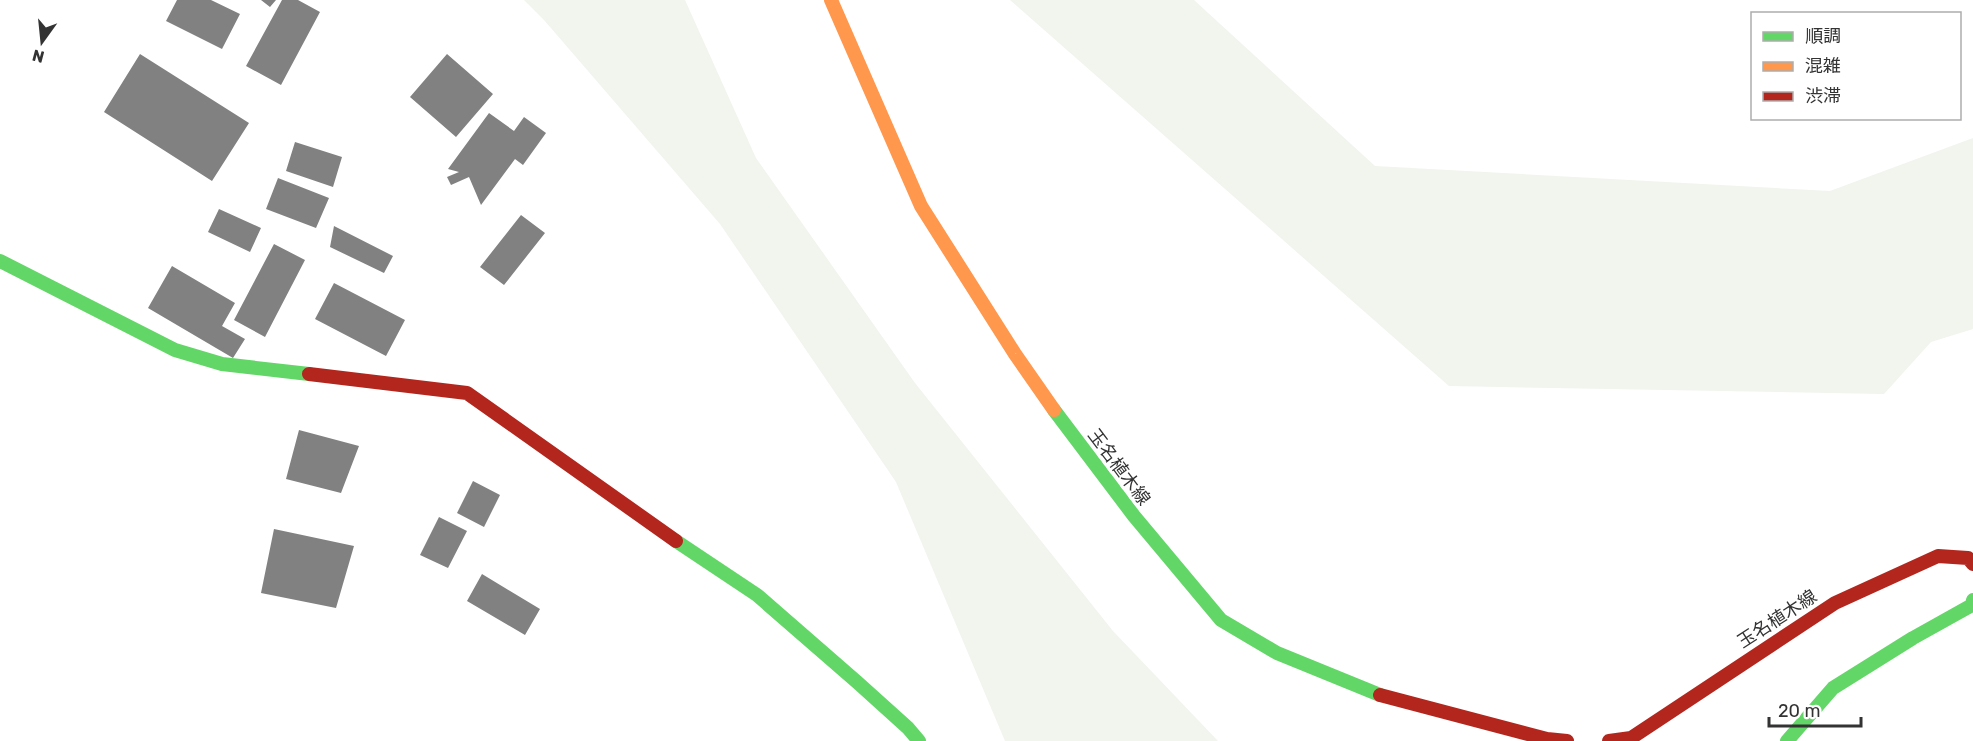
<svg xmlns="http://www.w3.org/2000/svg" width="1973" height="741" viewBox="0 0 1973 741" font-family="Rubik,'Noto Sans JP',sans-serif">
  <rect width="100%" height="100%" fill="#fff"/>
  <path fill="#f1f5ed" d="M 524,0 L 685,0 L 756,158 L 915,383 L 1113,631 L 1218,741 L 1005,741 L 896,482 L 720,224 L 544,20 Z
    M 1010,0 L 1194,0 L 1375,166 L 1830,191 L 1973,138 L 1973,329 L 1931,342 L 1884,394 L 1449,386 Z"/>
  <path fill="#818181" d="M 177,0 L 211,0 L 240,14 L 222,49 L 166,21 Z
    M 261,0 L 276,0 L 270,7 Z
    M 282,0 L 298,0 L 320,12 L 281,85 L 246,66 Z
    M 140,54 L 249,123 L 212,181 L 104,112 Z
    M 447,54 L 493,94 L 456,137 L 410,97 Z
    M 489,113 L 514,131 L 524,117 L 546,133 L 523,165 L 515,159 L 481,205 L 469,177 L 451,185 L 447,177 L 459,172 L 448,169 Z
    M 295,142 L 342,157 L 333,187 L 286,171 Z
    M 278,178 L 329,198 L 316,228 L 266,209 Z
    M 219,209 L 261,228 L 250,252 L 208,232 Z
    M 521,215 L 545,233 L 504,285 L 480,267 Z
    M 334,226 L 393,256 L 384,273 L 330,247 Z
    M 274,244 L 305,260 L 265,337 L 234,320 Z
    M 172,266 L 235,303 L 222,326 L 245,339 L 233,358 L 148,308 Z
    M 334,283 L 405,320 L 386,356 L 315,319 Z
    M 299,430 L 359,446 L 341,493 L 286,479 Z
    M 473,481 L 500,495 L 484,527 L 457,513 Z
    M 439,517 L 467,531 L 448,568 L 420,555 Z
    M 274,529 L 354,546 L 336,608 L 261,593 Z
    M 482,574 L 540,609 L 525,635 L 467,601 Z"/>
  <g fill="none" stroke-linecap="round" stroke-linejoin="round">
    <path stroke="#63d668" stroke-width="14" d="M 0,261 L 175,350 L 222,364 L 309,374
      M 1054,410 L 1134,516 L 1221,620 L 1277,653 L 1380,695
      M 676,541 L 757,595 L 857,682 L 908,728 L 919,741
      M 1787,741 L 1833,688 L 1913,638 L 1972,605 L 1973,600"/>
    <path stroke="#ff974d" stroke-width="14" d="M 831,0 L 921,206 L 1015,354 L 1054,410"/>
    <path stroke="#b3261e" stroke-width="14" d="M 309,374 L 467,393 L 676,541
      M 1380,695 L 1547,739 L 1567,741
      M 1609,741 L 1631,738 L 1835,603 L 1938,556 L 1968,558 L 1973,564"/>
  </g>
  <g text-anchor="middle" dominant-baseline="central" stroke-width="6" stroke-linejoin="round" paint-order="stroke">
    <g font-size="18" fill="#333" stroke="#fff">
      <text transform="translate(1119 467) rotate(53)">玉名植木線</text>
      <text transform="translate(1777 619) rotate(-33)">玉名植木線</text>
    </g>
  </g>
  <rect x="1751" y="12" width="210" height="108" fill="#ffffff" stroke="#adadad" stroke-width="1.5"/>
  <rect x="1763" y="32" width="30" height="9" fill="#63d668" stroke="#adadad" stroke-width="1.5"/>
  <text x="1805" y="42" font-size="18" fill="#333333">順調</text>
  <rect x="1763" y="62" width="30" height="9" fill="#ff974d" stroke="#adadad" stroke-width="1.5"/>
  <text x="1805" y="72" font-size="18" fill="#333333">混雑</text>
  <rect x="1763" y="92" width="30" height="9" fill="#b3261e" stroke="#adadad" stroke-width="1.5"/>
  <text x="1805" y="102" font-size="18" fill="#333333">渋滞</text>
  <g transform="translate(42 42) rotate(195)" stroke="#ffffff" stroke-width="4.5" paint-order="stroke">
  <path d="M0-4.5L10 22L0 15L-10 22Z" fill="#333333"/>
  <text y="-9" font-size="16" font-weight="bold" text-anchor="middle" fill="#333333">N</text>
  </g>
  <path d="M1769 717v9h92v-9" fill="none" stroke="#333333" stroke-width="3"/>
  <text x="1778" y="717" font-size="18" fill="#333333" stroke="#ffffff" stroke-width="4.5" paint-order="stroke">20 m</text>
</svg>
